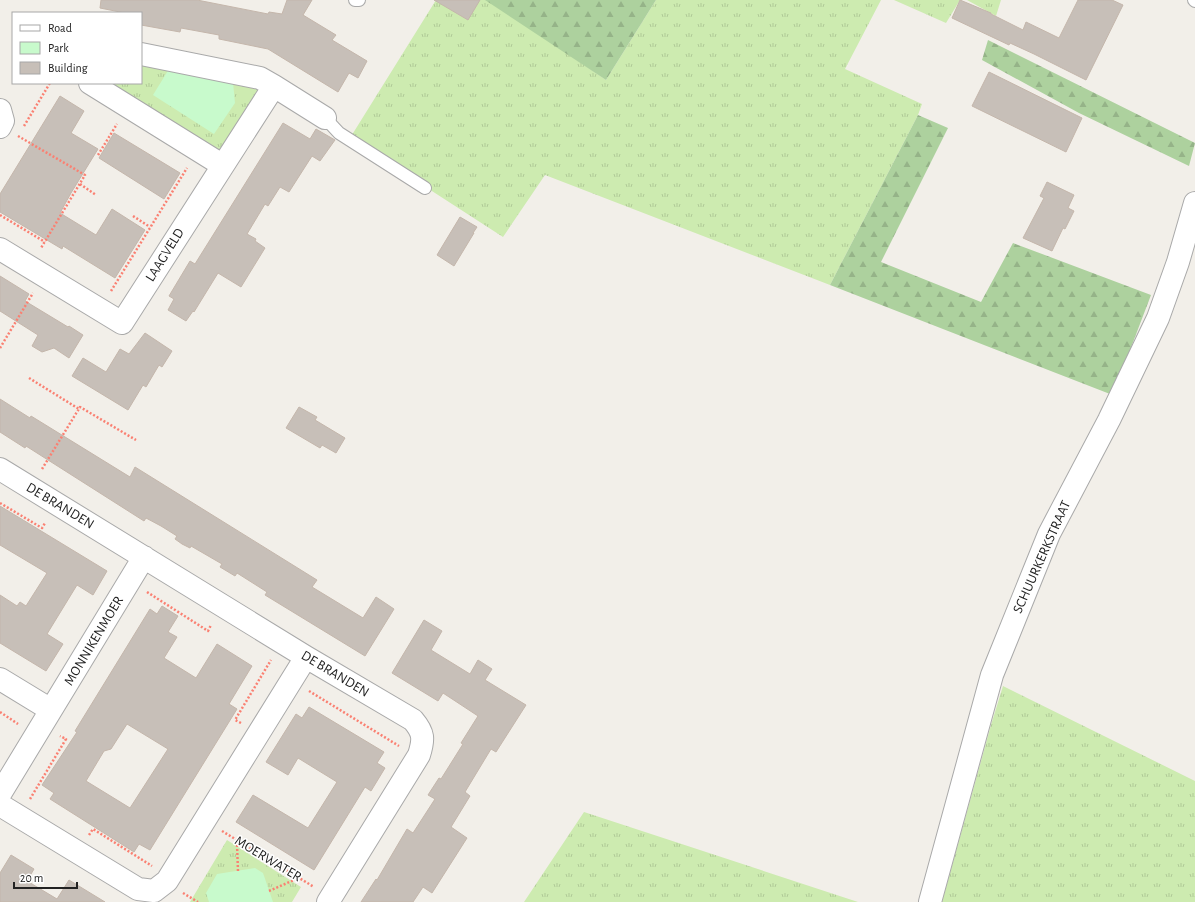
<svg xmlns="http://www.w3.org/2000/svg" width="1195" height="902" viewBox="0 0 1195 902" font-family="'Alegreya Sans',sans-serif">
  <defs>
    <pattern id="grass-tufts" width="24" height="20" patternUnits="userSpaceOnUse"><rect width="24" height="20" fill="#cdebb0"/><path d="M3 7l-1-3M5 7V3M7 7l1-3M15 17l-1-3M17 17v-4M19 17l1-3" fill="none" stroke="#b0c997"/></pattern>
    <pattern id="forest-firs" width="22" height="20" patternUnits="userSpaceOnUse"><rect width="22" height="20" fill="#add19e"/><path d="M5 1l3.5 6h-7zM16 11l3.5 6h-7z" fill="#95b388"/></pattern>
  </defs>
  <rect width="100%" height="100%" fill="#f2efe9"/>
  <path fill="url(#grass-tufts)" d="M 436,0 L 490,0 L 606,80 L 656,0 L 881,0 L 845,69 L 922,104 L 918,115 L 830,285 L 545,175 L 503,237 L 350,138 Z
    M 894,0 L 960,0 L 946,23 Z
    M 967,0 L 1001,0 L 996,16 Z
    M 141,63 L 256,87 L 261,90 L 219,153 L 102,83 L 141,83 Z
    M 1003,686 L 1195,781 L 1195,902 L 942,902 L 991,725 Z
    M 584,812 L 858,902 L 524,902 Z
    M 227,840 L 301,887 L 292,902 L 190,902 Z"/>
  <path fill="url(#forest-firs)" d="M 485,0 L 656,0 L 606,80 Z
    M 988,40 L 1195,143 L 1189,166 L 1079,113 L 982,60 Z
    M 918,115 L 948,128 L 881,262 L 981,302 L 1013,243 L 1151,295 L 1119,379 L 1110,394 L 830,285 Z"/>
  <path fill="#c8facc" d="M 169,69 L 233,82 L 235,103 L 214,134 L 153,95 Z
    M 255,868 L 263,873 L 273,902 L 209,902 L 206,893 L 217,874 Z"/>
  <path fill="#c7bfb8" stroke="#c4b6ab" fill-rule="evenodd" d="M 101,0 L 197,0 L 268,14 L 269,12 L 282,14 L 287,0 L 312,0 L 303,15 L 336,35 L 332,40 L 367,61 L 358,78 L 349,73 L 338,92 L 268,49 L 219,39 L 219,35 L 181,28 L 180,32 L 141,25 L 141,13 L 125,13 L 100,8 Z
    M 434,0 L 480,0 L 468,20 Z
    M 960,0 L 991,13 L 991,14 L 1023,30 L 1026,22 L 1059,38 L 1078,0 L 1112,0 L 1123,5 L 1086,80 L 1034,54 L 1010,43 L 1009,45 L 952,18 Z
    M 989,72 L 1082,118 L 1066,152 L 972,106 Z
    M 60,96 L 84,111 L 71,133 L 98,149 L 71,193 L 60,213 L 96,235 L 112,209 L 145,230 L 115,278 L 63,246 L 62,249 L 0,212 L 0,194 Z
    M 283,123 L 310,139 L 316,129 L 335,140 L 320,161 L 312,156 L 289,192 L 280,187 L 268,206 L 265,204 L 247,234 L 256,239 L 255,241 L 265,248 L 241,287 L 218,273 L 194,312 L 193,311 L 186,321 L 168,310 L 174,299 L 169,296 L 190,261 L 195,264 Z
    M 114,133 L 180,173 L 164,199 L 99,158 Z
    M 1047,182 L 1074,195 L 1068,208 L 1074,211 L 1065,229 L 1063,228 L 1052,251 L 1023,238 L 1044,198 L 1040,196 Z
    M 460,217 L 477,227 L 473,233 L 474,233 L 454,266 L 437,255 Z
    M 0,276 L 29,294 L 25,301 L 68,327 L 69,326 L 83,335 L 69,358 L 54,348 L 42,352 L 32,346 L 38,335 L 0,311 Z
    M 145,333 L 172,351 L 162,367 L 159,365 L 146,387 L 143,385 L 128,410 L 72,376 L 83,358 L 106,372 L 120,349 L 129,354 Z
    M 0,399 L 30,418 L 31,416 L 130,477 L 135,467 L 317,580 L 312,587 L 363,618 L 376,597 L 394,609 L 365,656 L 265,595 L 267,592 L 237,573 L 235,576 L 220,567 L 222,564 L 191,546 L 190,548 L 182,544 L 175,539 L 177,536 L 161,526 L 146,518 L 144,521 L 26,446 L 25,448 L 0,432 Z
    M 299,407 L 317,417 L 315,420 L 345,438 L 336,453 L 322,445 L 320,448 L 286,428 Z
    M 0,506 L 107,571 L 93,595 L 77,585 L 47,634 L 63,644 L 46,671 L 0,643 L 0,595 L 17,606 L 20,602 L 26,606 L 47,573 L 0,545 Z
    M 162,606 L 178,616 L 168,632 L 177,637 L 164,658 L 196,678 L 217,644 L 252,666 L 229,704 L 237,709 L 150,850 L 139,844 L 134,852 L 50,799 L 54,793 L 42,785 L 77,732 L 75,731 L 150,609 L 157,614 ZM 127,724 L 168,749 L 130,808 L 86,781 L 104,751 L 111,749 Z
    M 424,620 L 442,631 L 431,650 L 470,674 L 478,660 L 492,669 L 485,680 L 526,705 L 496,752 L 491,749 L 465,792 L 470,796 L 451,827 L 467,838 L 432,893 L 423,887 L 413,902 L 361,902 L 376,879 L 377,880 L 407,829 L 413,833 L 435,799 L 428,795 L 439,778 L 441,779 L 463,744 L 461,743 L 478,716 L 443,693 L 438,701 L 392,673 Z
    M 309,707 L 384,752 L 377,763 L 385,768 L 371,791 L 365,787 L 314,870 L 236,822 L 253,795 L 308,828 L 337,782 L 298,758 L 288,775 L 266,762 L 296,714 L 302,718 Z
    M 11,855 L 34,869 L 27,881 L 57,899 L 69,880 L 105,902 L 0,902 L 0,873 Z"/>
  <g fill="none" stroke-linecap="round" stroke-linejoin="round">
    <defs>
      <path id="service" d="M 355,0 L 359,0
        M 1194,0 L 1195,1
        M 325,118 L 339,133 L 425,188"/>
      <path id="minor" d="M 90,83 L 222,165
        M 274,86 L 325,118
        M 0,110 L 3,121 L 0,127
        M 0,249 L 122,323 L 274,86 L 260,78 L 141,54
        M 0,469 L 306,657 L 413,720 C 424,733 424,739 419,755 L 328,902
        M 0,679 L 51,710
        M 0,794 L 144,557
        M 0,805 L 138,889 L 154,891 L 167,881 L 306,657"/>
      <path id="tertiary" d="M 930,902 L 992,675 L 1049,534 L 1109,420 L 1158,318 L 1178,262 L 1195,203"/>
    </defs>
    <use href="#service" stroke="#a9a9a9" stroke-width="14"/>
    <use href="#minor" stroke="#a9a9a9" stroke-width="24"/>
    <use href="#tertiary" stroke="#a9a9a9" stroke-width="24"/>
    <path stroke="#fa8072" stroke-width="2.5" stroke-dasharray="2 2" stroke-linecap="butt" d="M 24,126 L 50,83
      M 18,136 L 85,175 L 41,248
      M 98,155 L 117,124
      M 80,184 L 96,195
      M 0,215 L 45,242
      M 133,216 L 150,227
      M 111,291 L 187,168
      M 0,348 L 33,293
      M 29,378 L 79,409
      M 42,469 L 80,407 L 136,440
      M 0,503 L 42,528 L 45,523
      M 147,592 L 208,631 L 211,625
      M 309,691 L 399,746
      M 0,712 L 18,724
      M 241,723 L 235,720 L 271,660
      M 30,799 L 66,739 L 60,736
      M 222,831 L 314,887
      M 89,835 L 93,829 L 152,866
      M 238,871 L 237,844 L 238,841
      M 269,891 L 294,880 L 296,876
      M 183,893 L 198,902"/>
    <use href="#service" stroke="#fff" stroke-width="12"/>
    <use href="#minor" stroke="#fff" stroke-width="22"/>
    <use href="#tertiary" stroke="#fff" stroke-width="22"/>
  </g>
  <g text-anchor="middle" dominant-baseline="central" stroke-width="3" stroke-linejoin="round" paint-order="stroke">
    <g font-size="14" fill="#222" stroke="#fff">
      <text transform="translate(165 255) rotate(-58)">LAAGVELD</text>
      <text transform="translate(60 506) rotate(31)">DE BRANDEN</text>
      <text transform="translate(1042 557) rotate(-66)">SCHUURKERKSTRAAT</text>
      <text transform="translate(94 641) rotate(-59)">MONNIKENMOER</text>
      <text transform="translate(335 674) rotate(31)">DE BRANDEN</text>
      <text transform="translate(268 859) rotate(31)">MOERWATER</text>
    </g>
  </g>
  <rect x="12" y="12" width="130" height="72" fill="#ffffff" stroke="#a7a7a7"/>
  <rect x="20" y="25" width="20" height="6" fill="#ffffff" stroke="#a7a7a7"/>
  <text x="48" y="32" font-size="12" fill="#222222">Road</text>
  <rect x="20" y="42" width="20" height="12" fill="#c8facc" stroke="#a7a7a7"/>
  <text x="48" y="52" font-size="12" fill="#222222">Park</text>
  <rect x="20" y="62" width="20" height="12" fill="#c7bfb8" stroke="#a7a7a7"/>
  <text x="48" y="72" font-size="12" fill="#222222">Building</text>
  <path d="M14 882v6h63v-6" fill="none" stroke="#222222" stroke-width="2"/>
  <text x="20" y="882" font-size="12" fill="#222222" stroke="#ffffff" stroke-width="3" paint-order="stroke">20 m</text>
</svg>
